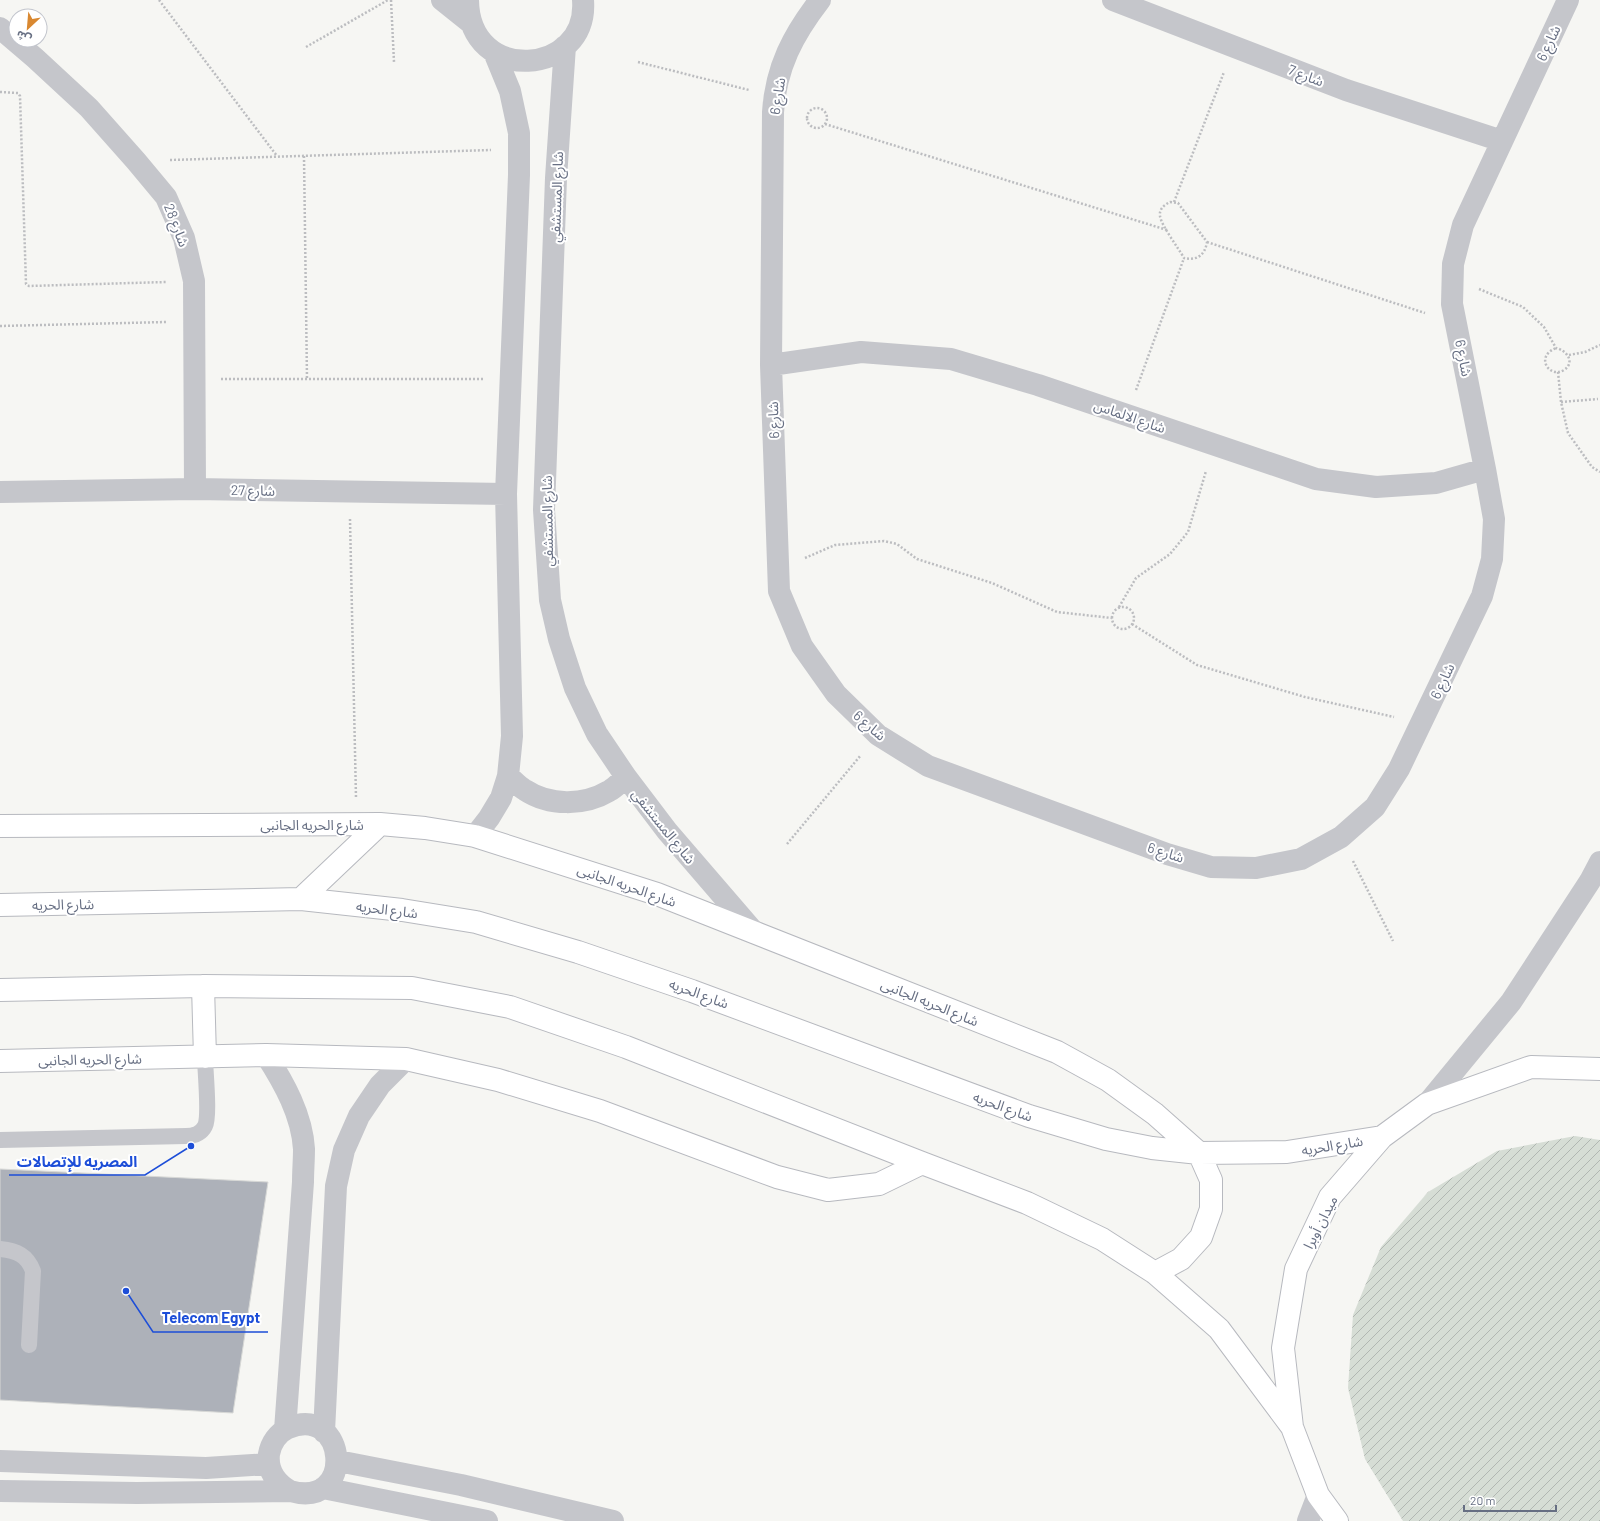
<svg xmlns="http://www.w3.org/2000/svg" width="1600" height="1521" viewBox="0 0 1600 1521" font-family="Barlow,'Noto Sans Arabic',sans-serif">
  <defs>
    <pattern id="garden-furrows" width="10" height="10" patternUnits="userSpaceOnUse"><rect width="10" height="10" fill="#d6ddd5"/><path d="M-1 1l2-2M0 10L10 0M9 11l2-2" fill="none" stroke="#b1b7b2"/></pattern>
  </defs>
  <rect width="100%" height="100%" fill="#f6f6f3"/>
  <path fill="url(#garden-furrows)" d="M 1575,1136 L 1600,1140 L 1600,1521 L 1403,1521 L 1365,1459 L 1348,1388 L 1353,1315 L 1381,1247 L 1428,1192 L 1497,1151 Z"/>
  <path fill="#adb1b9" stroke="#d7d8d6" d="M 0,1169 L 268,1182 L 233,1413 L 0,1400 Z"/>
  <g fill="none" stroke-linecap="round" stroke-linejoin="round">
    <defs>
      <path id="secondary" d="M 0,826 L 380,824 L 425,828 L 475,836 L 657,894 L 1057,1052 L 1108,1080 L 1155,1114 L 1199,1153 L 1211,1180 L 1211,1209 L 1201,1237 L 1181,1259 L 1155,1273
        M 301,899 L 380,824
        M 0,905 L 301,899 L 402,910 L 476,922 L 578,952 L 692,991 L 1029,1116 L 1106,1139 L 1152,1148 L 1199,1153 L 1287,1152 L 1382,1137
        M 203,986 L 205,1057
        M 0,990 L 203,986 L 412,988 L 510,1007 L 626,1047 L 922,1163 L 1027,1203 L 1102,1239 L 1155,1273 L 1219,1329 L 1292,1427
        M 0,1061 L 266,1055 L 406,1059 L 498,1080 L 600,1111 L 777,1177 L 828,1190 L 879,1184 L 922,1163
        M 1337,1521 L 1318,1495 L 1292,1427 L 1283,1348 L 1296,1269 L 1330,1197 L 1382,1137 L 1427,1104 L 1531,1067 L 1600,1069"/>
    </defs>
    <use href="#secondary" stroke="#b7b9bf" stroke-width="24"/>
    <path stroke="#bcbdc0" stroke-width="2.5" stroke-dasharray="2 2" stroke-linecap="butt" d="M 159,0 L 277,156
      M 391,0 L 394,62
      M 306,47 L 388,0
      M 638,62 L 749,90
      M 0,92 L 18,93 L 20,96 L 26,284 L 29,286 L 166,282
      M807 118a10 10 0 1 1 20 0a10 10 0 1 1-20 0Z
      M 825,124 L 1167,230
      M 304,156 L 307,379
      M 170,160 L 491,150
      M 1170,202 L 1178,203 L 1207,242 C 1205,255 1197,261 1184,258 C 1179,249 1161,225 1160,216 C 1159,209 1164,205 1170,202 Z
      M 1174,202 L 1224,72
      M 1207,242 L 1425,313
      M 1479,289 L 1523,307 L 1544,327 L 1556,348 C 1566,350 1576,362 1564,370 C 1550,379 1534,357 1556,348
      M 0,326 L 167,322
      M 1569,355 L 1585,352 L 1600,345
      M 1558,372 L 1561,402 L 1568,433 L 1592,467 L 1600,472
      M 221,379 L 484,379
      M 1136,390 L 1184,258
      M 1561,402 L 1598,399
      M 350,519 L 356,798
      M 805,558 L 835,545 L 884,541 L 897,544 L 917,559 L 992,583 L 1057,612 L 1112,618
      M 1119,607 L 1136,578 L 1170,554 L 1188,532 L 1206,471
      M1112 618a11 11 0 1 1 22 0a11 11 0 1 1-22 0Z
      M 1132,624 L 1197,665 L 1305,697 L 1394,717
      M 787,844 L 861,755
      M 1353,861 L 1393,941"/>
    <path stroke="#c5c6cb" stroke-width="16" d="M 0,1140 L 186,1136 C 194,1136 201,1134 205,1126 C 210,1116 205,1070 205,1057
      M 0,1249 C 17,1251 27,1255 33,1271 L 29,1345"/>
    <path stroke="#c5c6cb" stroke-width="22" d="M 442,0 L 472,24
      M 468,0 C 469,86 589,76 583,0
      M 820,0 C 793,35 776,67 773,112 L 771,365 L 779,591 L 802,646 L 836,694 L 878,735 L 928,766 L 1167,854 L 1211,867 L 1256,868 L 1301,859 L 1341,837 L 1375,807 L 1399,769 L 1482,596 L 1492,559 L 1494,519 L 1485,469 L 1452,304 L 1453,264 L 1463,225 L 1568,0
      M 1113,0 L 1346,90 L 1502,141
      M 0,28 L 35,58 L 89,108 L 136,161 L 166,197 L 184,238 L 194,281 L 195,489
      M 565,46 L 556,178 L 544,510 L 550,600 L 559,639 L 575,688 L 597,734 L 626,777 L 667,831 L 754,932
      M 771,365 L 861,352 L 951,359 L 1038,385 L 1316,479 L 1376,487 L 1436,483 L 1485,469
      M 0,492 L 195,489 L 506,494
      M 508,776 C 514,781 519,787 525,790 C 549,806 584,806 609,791 C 615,788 620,782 626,777
      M 475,836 L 489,818 L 501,798 L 508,776 L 512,736 L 506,494 L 519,175 L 519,133 L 510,91 L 494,52
      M 266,1055 C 284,1083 302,1115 304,1149 C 304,1160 303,1171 303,1182 L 285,1430
      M 1427,1104 L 1511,1002 L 1590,881 L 1600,862
      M 324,1432 L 336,1186 L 344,1150 L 359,1116 L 380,1085 L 406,1059
      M 0,1461 L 206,1468 L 269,1464
      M 338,1461 L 461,1485 L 613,1521
      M 323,1488 L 487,1521
      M 0,1491 L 137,1493 L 290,1491 C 357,1510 347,1403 288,1428 C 278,1433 271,1443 269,1454 C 267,1471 276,1483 290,1491
      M 1308,1521 L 1318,1495"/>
    <use href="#secondary" stroke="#fff" stroke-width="22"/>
  </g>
  <g text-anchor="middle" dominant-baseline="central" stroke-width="4" stroke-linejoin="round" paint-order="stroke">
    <g font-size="14" fill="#676f83" stroke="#fff">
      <text transform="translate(1548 43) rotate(-65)">شارع 6</text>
      <text transform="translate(1306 75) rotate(21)">شارع 7</text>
      <text transform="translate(777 96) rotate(-81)">شارع 6</text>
      <text transform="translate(556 197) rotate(-88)">شارع المستشفي</text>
      <text transform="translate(177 225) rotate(69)">شارع 28</text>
      <text transform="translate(1464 358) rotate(79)">شارع 6</text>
      <text transform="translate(1130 416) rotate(19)">شارع الالماس</text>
      <text transform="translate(773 420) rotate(-92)">شارع 6</text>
      <text transform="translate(253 490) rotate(1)">شارع 27</text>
      <text transform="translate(547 521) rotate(-91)">شارع المستشفي</text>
      <text transform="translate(1442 681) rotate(-65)">شارع 6</text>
      <text transform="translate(870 725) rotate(41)">شارع 6</text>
      <text x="312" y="824">شارع الحريه الجانبى</text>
      <text transform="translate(664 826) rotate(51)">شارع المستشفي</text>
      <text transform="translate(1166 852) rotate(18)">شارع 6</text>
      <text transform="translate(627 885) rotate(19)">شارع الحريه الجانبى</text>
      <text transform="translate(63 904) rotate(-1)">شارع الحريه</text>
      <text transform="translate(387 909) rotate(7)">شارع الحريه</text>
      <text transform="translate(699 993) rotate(20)">شارع الحريه</text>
      <text transform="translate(930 1002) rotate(22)">شارع الحريه الجانبى</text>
      <text transform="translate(90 1059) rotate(-1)">شارع الحريه الجانبى</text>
      <text transform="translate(1003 1106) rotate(20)">شارع الحريه</text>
      <text transform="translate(1332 1145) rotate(-9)">شارع الحريه</text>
      <text transform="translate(1320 1222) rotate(-63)">ميدان أوبرا</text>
    </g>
  </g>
  <path fill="none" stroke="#1d4ed8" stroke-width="1.5" d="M191 1146L145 1175H9M126 1291L153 1332H268"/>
  <g fill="#1d4ed8" stroke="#fff" stroke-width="1.5">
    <circle cx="191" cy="1146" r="4"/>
    <circle cx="126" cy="1291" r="4"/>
  </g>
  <g font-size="15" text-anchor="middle" font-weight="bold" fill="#1d4ed8" stroke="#fff" stroke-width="4" stroke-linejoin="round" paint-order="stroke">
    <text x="77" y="1167">المصريه للإتصالات</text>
    <text x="211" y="1323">Telecom Egypt</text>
  </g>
  <g transform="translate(28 28) rotate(206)"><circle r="19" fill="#ffffff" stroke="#c2c5cd"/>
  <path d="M0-3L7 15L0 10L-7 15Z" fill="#d98831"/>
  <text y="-6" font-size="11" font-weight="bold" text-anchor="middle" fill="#676f83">ش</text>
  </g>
  <path d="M1464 1505v6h92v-6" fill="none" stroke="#676f83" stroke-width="2"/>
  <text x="1470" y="1505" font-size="12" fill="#676f83" stroke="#ffffff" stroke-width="3" paint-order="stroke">20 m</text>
</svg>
